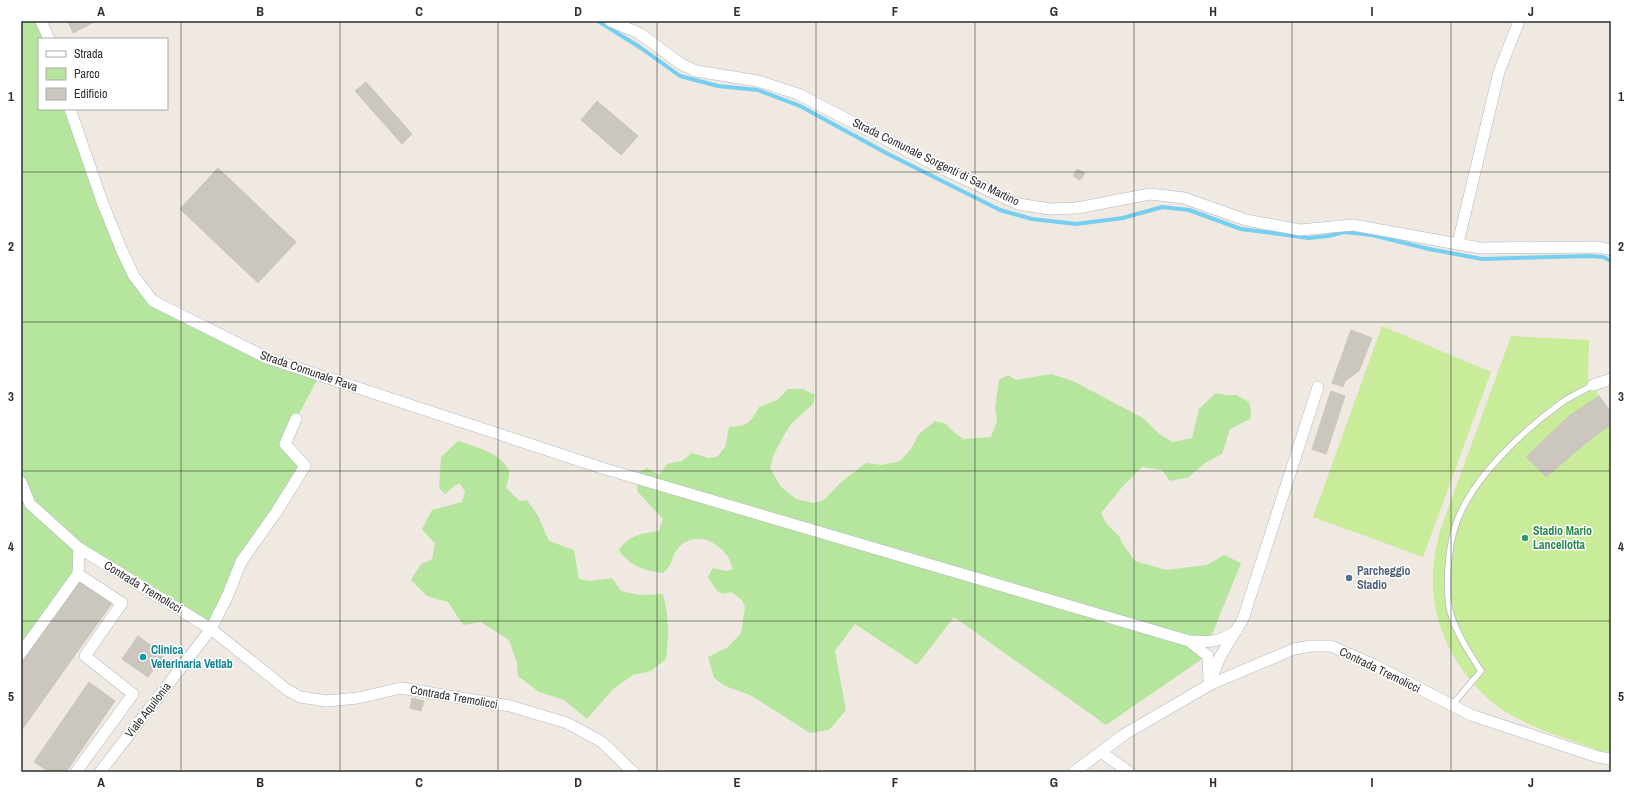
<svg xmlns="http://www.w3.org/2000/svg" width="1632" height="793" viewBox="0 0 1632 793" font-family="'Archivo Narrow',sans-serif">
  <rect width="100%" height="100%" fill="#efe9e1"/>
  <path fill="#b6e59e" d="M 21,21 L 41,21 L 49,39 L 39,39 L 39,109 L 70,109 L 122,251 L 153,301 L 186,319 L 320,375 L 296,419 L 285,444 L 305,466 L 241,562 L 211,629 L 79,549 L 78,574 L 21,653 Z
    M 1051,374 L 1073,381 L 1143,418 L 1159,434 L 1173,442 L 1192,438 L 1199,409 L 1216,393 L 1227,395 L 1236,395 L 1249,402 L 1251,413 L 1250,419 L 1230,429 L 1222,454 L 1205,463 L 1189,477 L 1170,481 L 1162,470 L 1142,467 L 1123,486 L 1101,513 L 1106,523 L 1119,536 L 1122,543 L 1135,561 L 1166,570 L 1207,565 L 1224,555 L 1241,563 L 1202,659 L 1106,725 L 954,617 L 917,665 L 855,624 L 835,651 L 846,710 L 829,730 L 810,733 L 750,695 L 725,686 L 714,678 L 708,657 L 728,647 L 741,633 L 745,607 L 742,600 L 731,592 C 717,597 715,588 708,577 L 713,568 L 726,571 L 733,569 C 731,565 730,561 728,557 C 717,539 691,530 677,550 C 670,558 675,563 663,573 C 646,571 628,566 619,550 C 630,534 642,534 659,531 L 663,519 L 637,491 L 638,473 L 647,468 L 659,475 L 667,464 L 682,461 L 692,453 L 708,458 L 717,457 L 725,447 L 729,427 C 747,426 751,423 759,407 L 777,400 L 788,389 L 803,389 L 815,395 L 813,404 L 791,424 L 783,437 L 774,454 L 770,468 L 781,487 L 796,499 L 813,503 L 824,500 L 841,482 L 866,463 L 882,465 L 900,461 L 911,449 L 919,434 L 935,421 L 946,424 L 956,434 L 964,439 L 991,437 L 997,421 L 995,408 L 999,380 L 1008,375 L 1016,380 Z
    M 458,441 C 473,446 505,454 509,472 C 510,476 507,483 506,488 L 520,501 L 527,500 L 538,516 L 549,541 L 574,550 L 579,579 L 590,581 L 612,578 L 621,591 L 639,595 L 663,594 C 669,619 669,633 666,659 L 651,671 L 633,675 L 613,689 L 587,719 L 564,700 L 539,692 L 518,676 L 517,663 L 509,640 L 481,622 L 463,625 L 448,602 L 427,596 L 411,580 L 421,564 L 432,559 L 435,544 L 422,529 L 432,510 L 462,502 L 465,492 L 460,483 L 454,486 L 445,494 L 439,488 L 441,457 Z"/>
  <path fill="#c9ec9a" d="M 1382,326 L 1491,372 L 1423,557 L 1313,517 Z
    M 1511,336 L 1589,340 L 1588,379 L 1611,412 L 1611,752 L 1601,751 C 1568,739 1532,729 1503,710 C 1487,700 1473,685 1462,669 C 1431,624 1426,580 1441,528 Z"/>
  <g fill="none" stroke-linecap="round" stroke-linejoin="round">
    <path stroke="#75cff0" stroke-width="4" d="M 598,21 L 641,48 L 680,76 L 718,86 L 758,90 L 800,106 L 888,154 L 1000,210 L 1032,219 L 1076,224 L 1123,218 L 1162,207 L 1189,210 L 1241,229 L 1309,238 L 1328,236 L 1344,232 L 1372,235 L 1429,249 L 1482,259 L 1589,256 L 1603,257 L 1611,261"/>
  </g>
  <path fill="#cbc7bf" stroke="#cbc5ba" d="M 68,21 L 96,21 L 73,33 Z
    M 366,82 L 412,134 L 402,144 L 355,91 Z
    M 597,101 L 638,136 L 621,155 L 581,120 Z
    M 218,168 L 296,242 L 258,283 L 180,209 Z
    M 1077,169 L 1085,173 L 1080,180 L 1073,176 Z
    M 1351,330 L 1372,338 L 1359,371 L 1345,381 L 1343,387 L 1332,383 Z
    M 1331,391 L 1345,396 L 1326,454 L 1312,449 Z
    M 1599,396 L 1611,412 L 1611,425 L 1593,437 L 1546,477 L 1526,457 L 1569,416 Z
    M 80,580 L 112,603 L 21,731 L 21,664 Z
    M 138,636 L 164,655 L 148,677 L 122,659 Z
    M 89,682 L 115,701 L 66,772 L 49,772 L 34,762 Z
    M 412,698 L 424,701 L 421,711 L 410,708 Z"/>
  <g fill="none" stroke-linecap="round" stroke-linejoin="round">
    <defs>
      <path id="lane" d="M 1452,705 L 1481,671 C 1470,654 1459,637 1452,618 C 1447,603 1447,586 1448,570 C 1449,552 1452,531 1460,514 C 1478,473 1524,430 1561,403 C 1571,396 1582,391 1593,385"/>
      <path id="street" d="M 41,21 L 49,39
        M 610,21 L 639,33 L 681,64 L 696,71 L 758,81 L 798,94 L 945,170 L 1018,204 L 1050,209 L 1077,208 L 1150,194 L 1184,198 L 1246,220 L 1300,230 L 1353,225 L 1480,248 L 1599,247 L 1611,250
        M 70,109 L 103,204 L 122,251 L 134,276 L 153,301 L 267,358 L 602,468 L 1189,641 C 1210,642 1219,643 1237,630
        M 1458,243 L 1499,72 L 1519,21
        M 1593,385 L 1611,379
        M 21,482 L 30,504 L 79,548 L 211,629 L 286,689 L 300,697 L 327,701 L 358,698 L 401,688 L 510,706 L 567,723 L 602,742 L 633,772
        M 1189,641 L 1208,656 L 1209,681
        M 21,653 L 78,574 L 79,548
        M 1209,685 L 1220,657 L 1243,619 L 1318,387
        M 1101,752 L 1129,772
        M 76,772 L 133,694 L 85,656 L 122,603 L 78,574
        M 100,772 L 211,629 L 227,597 L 241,562 L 277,511 L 305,466 L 285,444 L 296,419
        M 1074,772 L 1125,734 L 1209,685 L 1294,649 L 1311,646 L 1331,646 L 1374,665 L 1471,715 L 1598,757 L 1611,759"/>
    </defs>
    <use href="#lane" stroke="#b4b7c1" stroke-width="7"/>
    <use href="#street" stroke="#b4b7c1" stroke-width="12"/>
    <use href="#lane" stroke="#fff" stroke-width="5.5"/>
    <use href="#street" stroke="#fff" stroke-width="11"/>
  </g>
  <path fill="none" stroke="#2e2e2e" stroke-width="1" stroke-opacity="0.55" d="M 181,21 L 181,772M 340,21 L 340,772M 498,21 L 498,772M 657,21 L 657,772M 816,21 L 816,772M 975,21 L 975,772M 1134,21 L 1134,772M 1292,21 L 1292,772M 1451,21 L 1451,772M 21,172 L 1611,172M 21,322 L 1611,322M 21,471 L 1611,471M 21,621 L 1611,621"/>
  <circle fill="#2e9e5b" stroke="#fff" stroke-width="1.5" cx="1525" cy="538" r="4"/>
  <circle fill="#5c6f8a" stroke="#fff" stroke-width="1.5" cx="1349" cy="578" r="4"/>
  <circle fill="#0f9aa8" stroke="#fff" stroke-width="1.5" cx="143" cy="657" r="4"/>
  <g text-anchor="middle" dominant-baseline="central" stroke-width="3" stroke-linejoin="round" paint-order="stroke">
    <g font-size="12" fill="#2e2e2e" stroke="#fff">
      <text transform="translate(936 162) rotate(26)">Strada Comunale Sorgenti di San Martino</text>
      <text transform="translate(309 371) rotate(19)">Strada Comunale Rava</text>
      <text transform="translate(143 587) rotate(31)">Contrada Tremolicci</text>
      <text transform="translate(1380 670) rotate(26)">Contrada Tremolicci</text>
      <text transform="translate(454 697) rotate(10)">Contrada Tremolicci</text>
      <text transform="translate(148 710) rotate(-52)">Viale Aquilonia</text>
    </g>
    <g font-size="12" font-weight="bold" fill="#27864d" stroke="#fff" text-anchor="start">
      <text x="1533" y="531">Stadio Mario<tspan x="1533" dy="14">Lancellotta</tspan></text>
    </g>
    <g font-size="12" font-weight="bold" fill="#4e5e75" stroke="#fff" text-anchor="start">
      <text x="1357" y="571">Parcheggio<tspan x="1357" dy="14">Stadio</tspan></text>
    </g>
    <g font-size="12" font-weight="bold" fill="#0d838f" stroke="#fff" text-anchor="start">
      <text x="151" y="650">Clinica<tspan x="151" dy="14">Veterinaria Vetlab</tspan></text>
    </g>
  </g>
  <rect width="1632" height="793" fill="none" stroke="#ffffff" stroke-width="44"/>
  <rect x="38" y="38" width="130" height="72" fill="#ffffff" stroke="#ababab"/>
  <rect x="46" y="51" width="20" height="6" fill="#ffffff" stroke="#ababab"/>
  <text x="74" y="58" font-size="12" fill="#2e2e2e">Strada</text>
  <rect x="46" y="68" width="20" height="12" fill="#b6e59e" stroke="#ababab"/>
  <text x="74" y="78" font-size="12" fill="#2e2e2e">Parco</text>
  <rect x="46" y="88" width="20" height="12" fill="#cbc7bf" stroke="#ababab"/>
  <text x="74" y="98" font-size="12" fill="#2e2e2e">Edificio</text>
  <rect x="22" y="22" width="1588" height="749" fill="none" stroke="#2e2e2e" stroke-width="1.5"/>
  <g font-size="13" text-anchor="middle" font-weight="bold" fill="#2e2e2e">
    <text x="101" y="16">A</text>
    <text x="260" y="16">B</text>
    <text x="419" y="16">C</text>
    <text x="578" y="16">D</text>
    <text x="737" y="16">E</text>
    <text x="895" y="16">F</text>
    <text x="1054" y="16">G</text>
    <text x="1213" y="16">H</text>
    <text x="1372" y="16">I</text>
    <text x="1531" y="16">J</text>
    <text x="11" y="101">1</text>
    <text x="1621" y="101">1</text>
    <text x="11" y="251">2</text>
    <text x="1621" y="251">2</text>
    <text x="11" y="401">3</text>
    <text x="1621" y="401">3</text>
    <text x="11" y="551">4</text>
    <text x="1621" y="551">4</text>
    <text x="11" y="701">5</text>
    <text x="1621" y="701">5</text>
    <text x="101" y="787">A</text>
    <text x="260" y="787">B</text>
    <text x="419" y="787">C</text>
    <text x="578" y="787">D</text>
    <text x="737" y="787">E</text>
    <text x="895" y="787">F</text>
    <text x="1054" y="787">G</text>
    <text x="1213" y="787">H</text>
    <text x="1372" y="787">I</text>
    <text x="1531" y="787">J</text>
  </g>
</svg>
